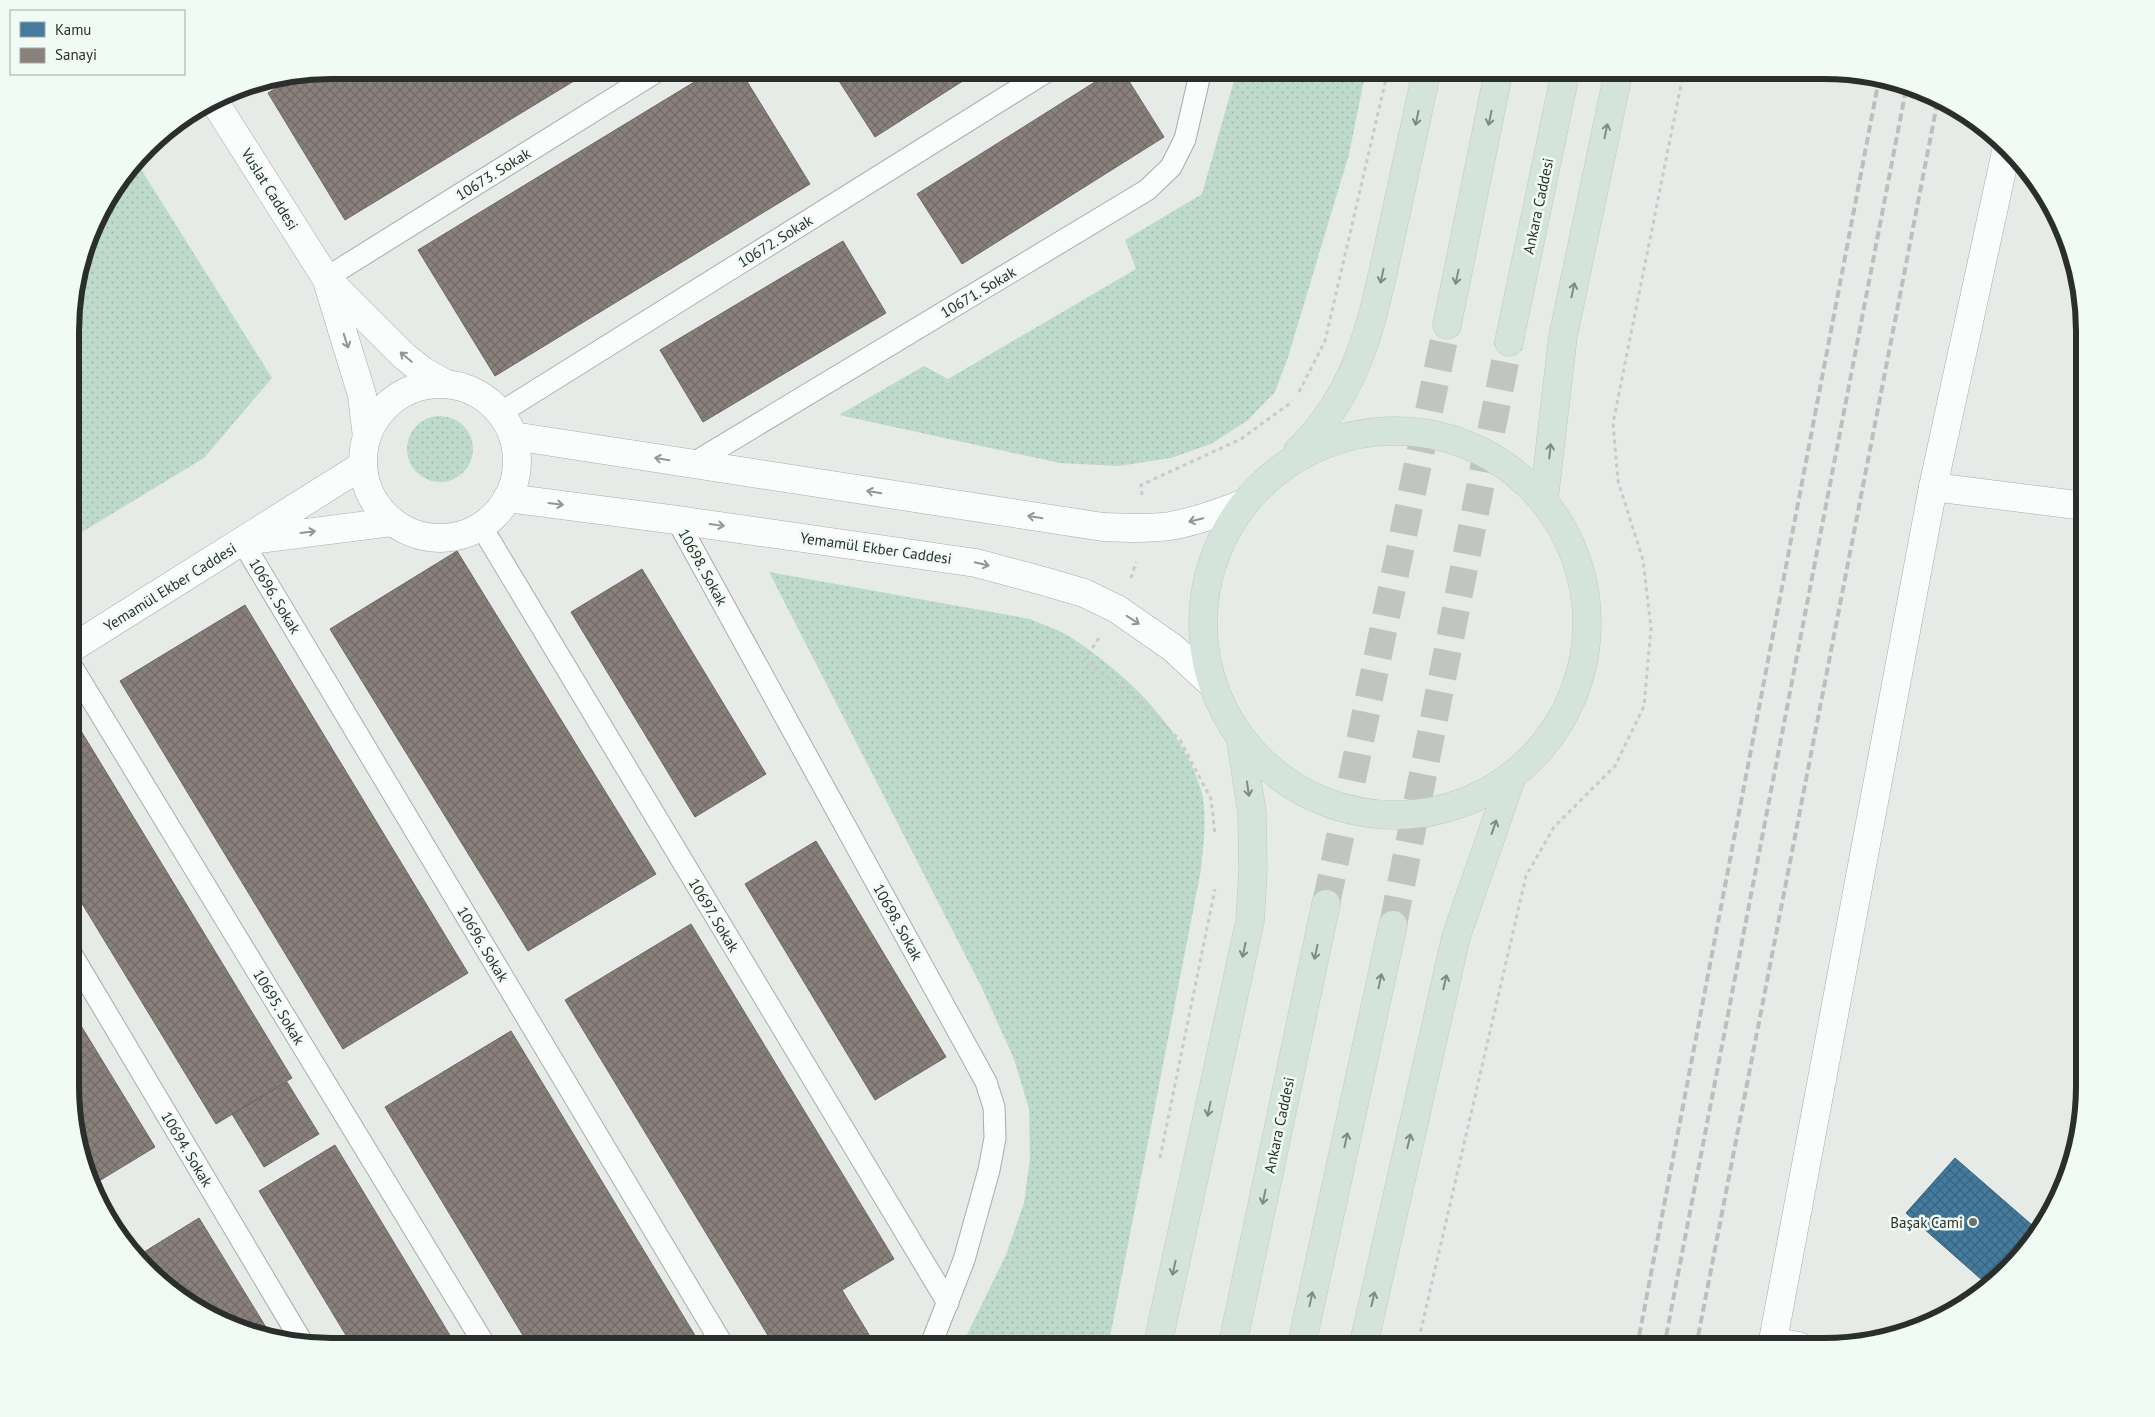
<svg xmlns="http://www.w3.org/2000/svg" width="2155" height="1417" viewBox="0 0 2155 1417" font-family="'PT Sans',sans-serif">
  <defs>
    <pattern id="grass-dots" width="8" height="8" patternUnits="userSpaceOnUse" patternTransform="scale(1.25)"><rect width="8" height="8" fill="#bddaca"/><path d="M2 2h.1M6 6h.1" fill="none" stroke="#a3bbae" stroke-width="1.8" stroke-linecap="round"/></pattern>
    <pattern id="public-cross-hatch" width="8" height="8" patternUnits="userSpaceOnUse" patternTransform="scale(1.25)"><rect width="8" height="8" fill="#457b9d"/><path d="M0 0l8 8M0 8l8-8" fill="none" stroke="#3a6580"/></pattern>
    <pattern id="industry-cross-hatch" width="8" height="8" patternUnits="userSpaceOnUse" patternTransform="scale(1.25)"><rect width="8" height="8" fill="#8a817c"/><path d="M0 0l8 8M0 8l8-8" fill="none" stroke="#716a66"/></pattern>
  </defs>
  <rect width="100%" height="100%" fill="#e6ebe8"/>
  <path fill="url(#grass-dots)" d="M 1237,70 L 1366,70 L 1349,154 L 1288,357 L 1275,392 L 1248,420 L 1211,444 L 1171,458 L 1119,466 L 1060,463 L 839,415 L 924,366 L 948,379 L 1136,269 L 1125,240 L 1202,194 Z
    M 137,163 L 272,378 L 204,458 L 72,538 L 72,297 L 97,215 Z
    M407 449a33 33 0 1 1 66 0a33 33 0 1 1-66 0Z
    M 769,572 L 1030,619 C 1044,625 1060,630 1072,638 C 1127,675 1181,725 1201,790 C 1208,815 1203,844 1201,870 L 1108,1347 L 961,1347 L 1006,1255 L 1024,1203 L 1030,1158 L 1029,1109 L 1014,1059 L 981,986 Z"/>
  <path fill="url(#public-cross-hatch)" stroke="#3d647b" d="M 1955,1158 L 2040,1232 L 1990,1287 L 1906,1213 Z"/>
  <path fill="url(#industry-cross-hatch)" stroke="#6e6864" d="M 331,70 L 592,70 L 345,220 L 268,93 L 294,77 Z
    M 714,70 L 740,70 L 810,184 L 495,376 L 418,250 Z
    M 832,70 L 980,70 L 875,137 Z
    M 1114,70 L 1122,70 L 1164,137 L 962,264 L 917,194 Z
    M 843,241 L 886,313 L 703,422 L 660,350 Z
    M 457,551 L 656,874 L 528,951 L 330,629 Z
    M 642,569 L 766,774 L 695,817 L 571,612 Z
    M 245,605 L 468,973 L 343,1049 L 120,681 Z
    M 75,721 L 292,1078 L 216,1124 L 72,887 L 72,722 Z
    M 816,841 L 946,1057 L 875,1100 L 745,884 Z
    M 691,924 L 894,1259 L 842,1290 L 874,1343 L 868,1347 L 775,1347 L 565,1000 Z
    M 72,1011 L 155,1147 L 94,1184 L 72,1120 Z
    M 511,1031 L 702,1347 L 530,1347 L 385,1107 Z
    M 287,1082 L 319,1134 L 264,1167 L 232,1114 Z
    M 335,1145 L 457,1347 L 353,1347 L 259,1191 Z
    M 199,1218 L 272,1337 L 247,1333 L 186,1303 L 146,1270 L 136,1257 Z"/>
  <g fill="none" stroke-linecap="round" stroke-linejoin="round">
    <path stroke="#c1c5c2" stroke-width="28" stroke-dasharray="28 14" stroke-linecap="butt" d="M 1326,904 L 1447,325
      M 1393,925 L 1509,342"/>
    <defs>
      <path id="service" d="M 326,278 L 659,70
        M 500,413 L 1049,70
        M 692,464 L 1147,190 L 1171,167 L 1185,139 L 1201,70
        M 677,520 L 986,1082 L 994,1107 L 995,1138 L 989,1170 L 964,1260 L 930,1347
        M 481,526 L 948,1303
        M 242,541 L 724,1347
        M 72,667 L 486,1347
        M 72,955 L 302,1342"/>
      <path id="minor" d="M 214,101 L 326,278 L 404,356 L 423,371 L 446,384
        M 328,284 L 362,395 L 367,437
        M 513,436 L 1103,527 C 1126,528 1148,529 1170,526 C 1195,522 1219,513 1242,504
        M 1933,487 L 2084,506
        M 507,498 L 677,520 L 976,563 L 1043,581 L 1084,593 L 1117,609 L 1173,648 L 1213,685
        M 251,540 L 392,522
        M 72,648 L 363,465
        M 1773,1342 L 1799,1346"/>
      <path id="tertiary" d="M363 461a77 77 0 1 1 154 0a77 77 0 1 1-154 0Z
        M 1772,1346 L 1933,487 L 2007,147"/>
      <path id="trunk" d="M 1447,325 L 1499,70
        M 1509,342 L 1566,70
        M1203 623a192 192 0 1 1 384 0a192 192 0 1 1-384 0Z
        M 1298,451 C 1363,388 1374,311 1393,227 C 1404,174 1416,122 1427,70
        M 1544,499 L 1563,336 L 1619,70
        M 1157,1347 L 1250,921 L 1253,871 L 1252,813 L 1241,741
        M 1232,1347 L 1326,904
        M 1301,1347 L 1393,925
        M 1363,1347 L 1456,937 L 1512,776"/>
    </defs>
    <use href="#service" stroke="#a8acaa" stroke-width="23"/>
    <use href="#minor" stroke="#a8acaa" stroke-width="29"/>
    <use href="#tertiary" stroke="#a8acaa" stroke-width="29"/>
    <use href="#trunk" stroke="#c4c6c5" stroke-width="29"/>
    <path stroke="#c9cac9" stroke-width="3" stroke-dasharray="4 4" stroke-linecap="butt" d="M 1299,392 L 1325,341 L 1388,70
      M 1142,495 L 1141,485 L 1241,439 L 1293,401
      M 1131,578 L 1136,562
      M 1099,638 L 1084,661 L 1130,693 L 1180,740 L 1211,799 L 1215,834
      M 1160,1158 L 1215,889
      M 1417,1347 L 1526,876 L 1554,827 L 1615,766 L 1644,706 L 1651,628 L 1643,560 L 1618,481 L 1613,423 L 1684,70"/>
    <use href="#service" stroke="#fbfcfc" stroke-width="21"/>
    <use href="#minor" stroke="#fbfcfc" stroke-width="28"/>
    <use href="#tertiary" stroke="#fbfcfc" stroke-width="28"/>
    <use href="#trunk" stroke="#d4e4dd" stroke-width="28"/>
    <path stroke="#bdbebe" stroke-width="4" stroke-dasharray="8 4" stroke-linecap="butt" d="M 1637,1347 L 1879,79
      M 1664,1347 L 1907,84
      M 1696,1347 L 1938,99"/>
  </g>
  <defs><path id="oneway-shaft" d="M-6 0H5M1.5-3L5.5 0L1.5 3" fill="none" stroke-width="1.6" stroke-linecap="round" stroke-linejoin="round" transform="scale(1.25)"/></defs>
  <g stroke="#808a84">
    <use href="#oneway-shaft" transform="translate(1417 118) rotate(102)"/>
    <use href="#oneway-shaft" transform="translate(1490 118) rotate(102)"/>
    <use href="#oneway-shaft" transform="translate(1606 131) rotate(-78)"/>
    <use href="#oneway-shaft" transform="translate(1382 276) rotate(102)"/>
    <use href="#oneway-shaft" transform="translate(1457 277) rotate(102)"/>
    <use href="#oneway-shaft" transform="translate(1573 290) rotate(-78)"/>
    <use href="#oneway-shaft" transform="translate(1550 451) rotate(-84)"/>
    <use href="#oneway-shaft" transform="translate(1248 789) rotate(82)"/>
    <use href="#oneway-shaft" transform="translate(1494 827) rotate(-71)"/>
    <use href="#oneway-shaft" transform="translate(1244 950) rotate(102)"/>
    <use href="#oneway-shaft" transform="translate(1316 952) rotate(102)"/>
    <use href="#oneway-shaft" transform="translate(1380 981) rotate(-78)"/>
    <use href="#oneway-shaft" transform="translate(1445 982) rotate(-77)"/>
    <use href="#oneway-shaft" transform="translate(1209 1109) rotate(102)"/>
    <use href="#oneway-shaft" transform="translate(1346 1140) rotate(-78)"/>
    <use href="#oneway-shaft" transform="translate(1409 1141) rotate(-77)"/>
    <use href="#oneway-shaft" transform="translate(1264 1197) rotate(102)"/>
    <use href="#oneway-shaft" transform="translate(1174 1268) rotate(102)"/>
    <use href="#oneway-shaft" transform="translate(1311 1299) rotate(-78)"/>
    <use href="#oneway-shaft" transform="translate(1373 1299) rotate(-77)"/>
  </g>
  <g stroke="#939694">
    <use href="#oneway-shaft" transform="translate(346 341) rotate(72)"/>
    <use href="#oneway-shaft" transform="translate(406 357) rotate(-140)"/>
    <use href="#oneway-shaft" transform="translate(662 459) rotate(-171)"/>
    <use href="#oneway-shaft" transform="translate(874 492) rotate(-171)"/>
    <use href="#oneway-shaft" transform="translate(556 504) rotate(7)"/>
    <use href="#oneway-shaft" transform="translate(1035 517) rotate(-171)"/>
    <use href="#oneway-shaft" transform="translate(1196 520) rotate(167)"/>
    <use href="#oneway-shaft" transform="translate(717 525) rotate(8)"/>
    <use href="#oneway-shaft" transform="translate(308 532) rotate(-7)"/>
    <use href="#oneway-shaft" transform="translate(982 564) rotate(14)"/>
    <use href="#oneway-shaft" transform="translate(1133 620) rotate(33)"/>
  </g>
  <circle fill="#6c716e" stroke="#f1fbf5" stroke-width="2" cx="1973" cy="1222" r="5"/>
  <g text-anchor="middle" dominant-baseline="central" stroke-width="5" stroke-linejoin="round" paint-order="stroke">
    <g font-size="15" fill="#2b2f2c" stroke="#f1fbf5">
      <text transform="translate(493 174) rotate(-32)">10673. Sokak</text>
      <text transform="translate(270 189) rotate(58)">Vuslat Caddesi</text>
      <text transform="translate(1538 206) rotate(-78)">Ankara Caddesi</text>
      <text transform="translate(775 241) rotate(-32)">10672. Sokak</text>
      <text transform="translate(978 292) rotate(-31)">10671. Sokak</text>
      <text transform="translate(876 548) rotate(8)">Yemamül Ekber Caddesi</text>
      <text transform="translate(703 567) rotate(61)">10698. Sokak</text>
      <text transform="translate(170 587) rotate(-32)">Yemamül Ekber Caddesi</text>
      <text transform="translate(275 596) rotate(59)">10696. Sokak</text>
      <text transform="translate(714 915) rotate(59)">10697. Sokak</text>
      <text transform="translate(898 922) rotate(61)">10698. Sokak</text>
      <text transform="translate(483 944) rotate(59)">10696. Sokak</text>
      <text transform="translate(279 1007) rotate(59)">10695. Sokak</text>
      <text transform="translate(1279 1125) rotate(-78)">Ankara Caddesi</text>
      <text transform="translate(187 1149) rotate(59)">10694. Sokak</text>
    </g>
    <g font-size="15" fill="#2b2f2c" stroke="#f1fbf5" text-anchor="end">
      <text x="1963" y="1222">Başak Cami</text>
    </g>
  </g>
  <path d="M0 0H2155V1417H0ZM331 79H1824A252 252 0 0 1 2076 331V1086A252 252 0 0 1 1824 1338H331A252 252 0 0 1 79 1086V331A252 252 0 0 1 331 79Z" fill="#f1fbf5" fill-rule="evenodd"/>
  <path fill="none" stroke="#2b2f2c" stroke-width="6" d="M331 79H1824A252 252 0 0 1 2076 331V1086A252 252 0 0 1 1824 1338H331A252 252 0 0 1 79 1086V331A252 252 0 0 1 331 79Z"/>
  <rect x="10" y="10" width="175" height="65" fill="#f1fbf5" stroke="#a2a9a5"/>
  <rect x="20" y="22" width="25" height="15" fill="#457b9d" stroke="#a2a9a5"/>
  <text x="55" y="35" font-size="15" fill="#2b2f2c">Kamu</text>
  <rect x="20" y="48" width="25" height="15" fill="#8a817c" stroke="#a2a9a5"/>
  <text x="55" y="60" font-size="15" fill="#2b2f2c">Sanayi</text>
</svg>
